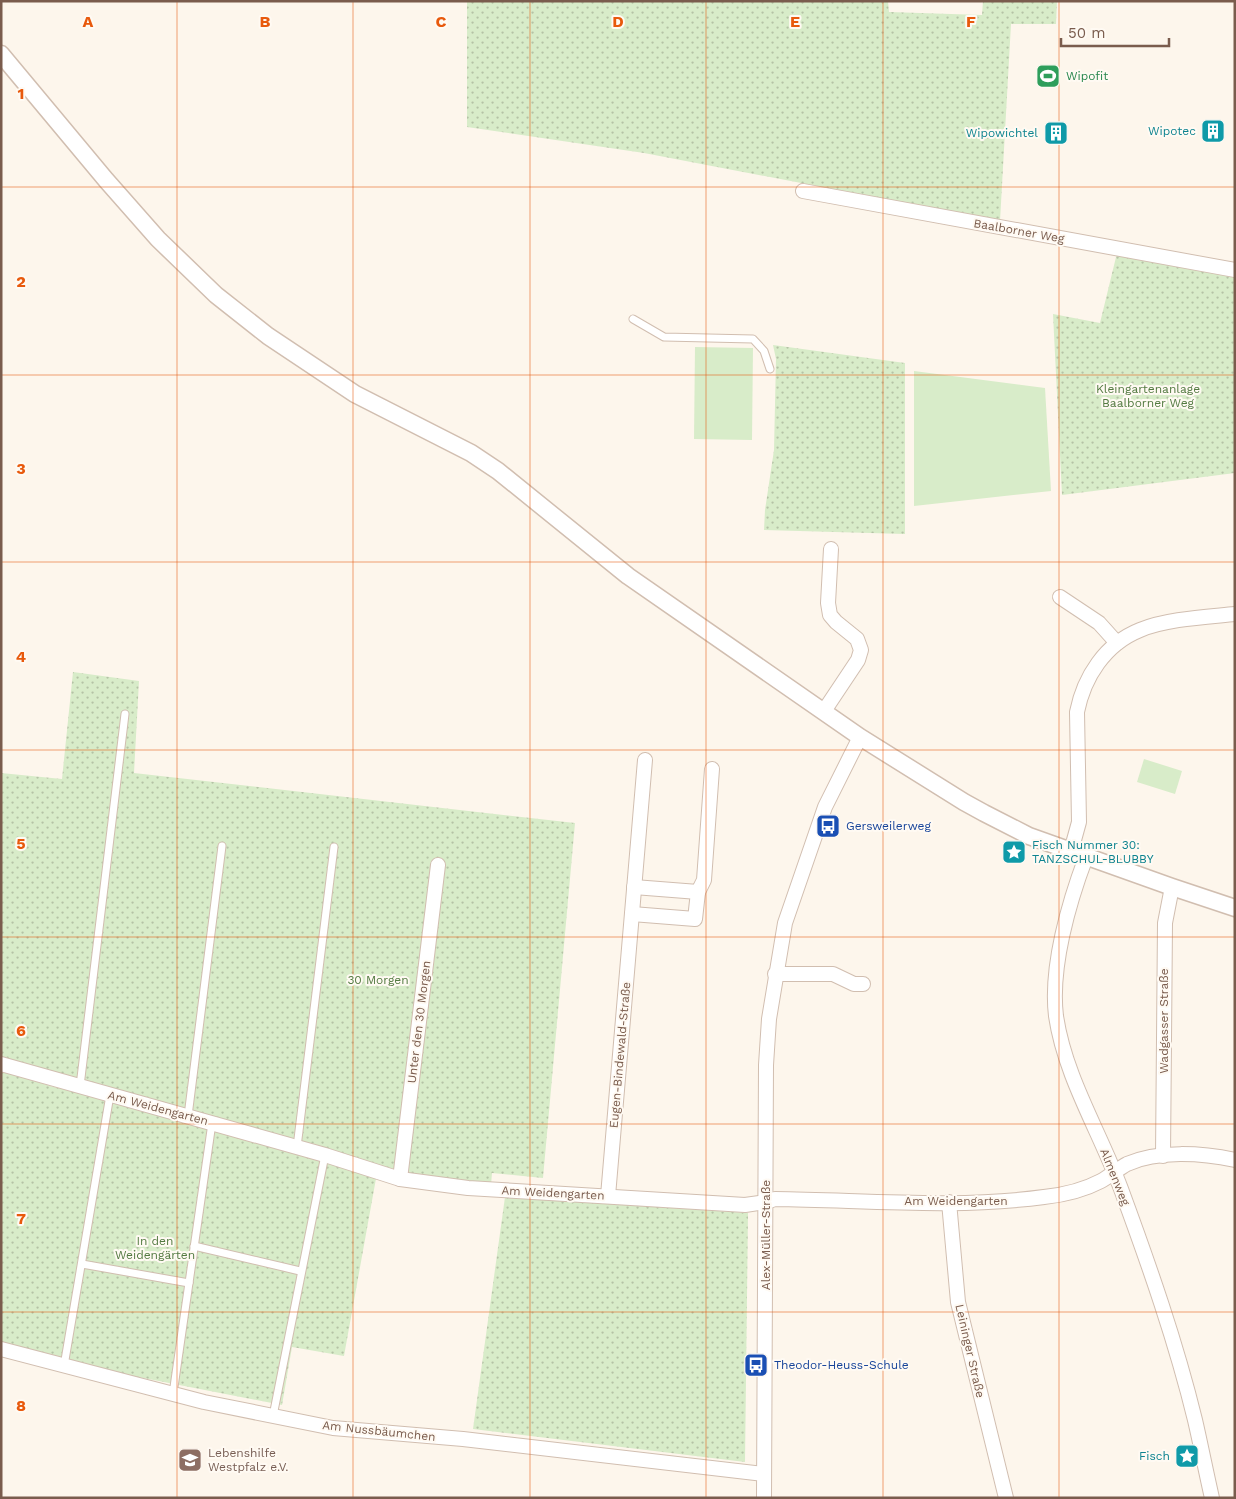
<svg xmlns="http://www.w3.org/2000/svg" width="1236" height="1499" viewBox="0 0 1236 1499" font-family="'Work Sans',sans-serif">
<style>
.grass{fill:url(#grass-dots)}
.park{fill:#d8ecc9}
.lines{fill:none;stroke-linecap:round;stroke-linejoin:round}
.service-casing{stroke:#d1beb0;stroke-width:9}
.minor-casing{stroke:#d1beb0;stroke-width:16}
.tertiary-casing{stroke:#d1beb0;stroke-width:19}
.service{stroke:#fff;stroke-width:7}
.minor{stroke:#fff;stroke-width:14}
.tertiary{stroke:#fff;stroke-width:16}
.grid{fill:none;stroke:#e8590c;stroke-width:1;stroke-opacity:0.55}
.labels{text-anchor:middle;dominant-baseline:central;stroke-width:4;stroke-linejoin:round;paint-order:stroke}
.leisure-label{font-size:12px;fill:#27864d;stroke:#fffaf3;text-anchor:start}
.culture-label{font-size:12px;fill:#0d838f;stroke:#fffaf3;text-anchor:end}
.street-label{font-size:12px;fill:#7a5c4d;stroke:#fffaf3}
.park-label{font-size:12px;fill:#537a41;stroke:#fffaf3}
.transit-label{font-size:12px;fill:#164399;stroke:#fffaf3;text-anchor:start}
.education-label{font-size:12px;fill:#785e54;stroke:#fffaf3;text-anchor:start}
.grid-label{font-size:16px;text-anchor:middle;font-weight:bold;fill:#e8590c;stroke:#fffaf3;stroke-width:4;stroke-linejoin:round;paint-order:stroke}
</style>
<defs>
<pattern id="grass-dots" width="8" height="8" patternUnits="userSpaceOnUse" patternTransform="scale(1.25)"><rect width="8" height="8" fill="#d8ecc9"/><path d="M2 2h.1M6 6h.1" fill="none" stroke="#b4c2a5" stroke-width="1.8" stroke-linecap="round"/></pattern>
</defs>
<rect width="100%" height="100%" fill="#fdf6ec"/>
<!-- grass -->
<g class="grass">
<polygon points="467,1 888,1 889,12 982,15 983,1 1057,1 1056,24 1011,24 1000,221 644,153 467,127"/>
<polygon points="1117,253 1235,274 1235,473 1062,495 1053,314 1100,323"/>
<polygon points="773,345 905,363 905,534 764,530 765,510 774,450 776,359"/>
<polygon points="73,672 139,681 134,773 575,823 543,1178 492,1173 491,1185 415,1175 1,1059 1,773 62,779"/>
<polygon points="1,1070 50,1086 109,1100 377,1173 344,1356 292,1347 282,1405 128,1375 1,1346"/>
<polygon points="505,1197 748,1213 745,1462 473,1429"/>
</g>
<!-- park -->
<g class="park">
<polygon points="695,347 753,348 752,440 694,439"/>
<polygon points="914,371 1045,388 1051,491 914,506"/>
<polygon points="1144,759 1182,771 1175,794 1137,782"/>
</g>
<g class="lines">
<!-- service casing -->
<g class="service-casing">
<g id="service">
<polyline points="633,319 664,337 753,339 764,351 770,369"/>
<polyline points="80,1086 125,714"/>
<polyline points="188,1116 222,846"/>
<polyline points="297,1147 334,847"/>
<polyline points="194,1246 300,1271"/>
<polyline points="82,1264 189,1283"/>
<polyline points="64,1366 110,1095"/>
<polyline points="173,1394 212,1123"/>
<polyline points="273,1416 325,1155"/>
</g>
</g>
<!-- minor casing -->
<g class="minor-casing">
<g id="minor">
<polyline points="803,191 1235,270"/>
<polyline points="1060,597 1099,623 1117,643"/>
<polyline points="824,711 858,660 861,650 857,639 836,622 830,615 828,603 831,549"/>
<path d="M1071 851 1079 822 1077 712C1084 677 1105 644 1140 630 1166 619 1206 617 1235 614"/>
<path d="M1086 857C1069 902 1050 967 1056 1016 1065 1077 1100 1132 1121 1189 1149 1265 1176 1342 1195 1420 1201 1446 1206 1472 1212 1498"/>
<polyline points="634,887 698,892 704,880 712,769"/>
<polyline points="632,914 695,919 698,892"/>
<polyline points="775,974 833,974 854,984 863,984"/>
<path d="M1 1064 325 1155 400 1179 468 1188 745 1205 766 1202 775 1199C864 1200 955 1209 1044 1197 1063 1195 1084 1190 1101 1181 1110 1176 1118 1169 1127 1164 1158 1150 1202 1153 1235 1160"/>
<polyline points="1163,1156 1165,923 1172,887"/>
<polyline points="400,1179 438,865"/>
<polyline points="608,1196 645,760"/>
<polyline points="949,1202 958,1302 1006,1498"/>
<polyline points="1,1349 204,1402 333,1428 463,1439 764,1474"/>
<polyline points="764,1498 766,1065 769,1019 785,923 825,807 860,737"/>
</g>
</g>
<!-- tertiary casing -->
<g class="tertiary-casing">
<polyline id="tertiary" points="1,54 106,180 158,239 216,295 268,336 355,394 471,453 498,471 628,576 860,737 964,802 984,813 1029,836 1172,887 1235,908"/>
</g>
<!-- service -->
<use href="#service" class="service"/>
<!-- minor -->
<use href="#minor" class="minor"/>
<!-- tertiary -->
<use href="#tertiary" class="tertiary"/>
</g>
<!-- grid -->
<path class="grid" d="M177 1V1498M353 1V1498M530 1V1498M706 1V1498M883 1V1498M1059 1V1498M1 187H1235M1 375H1235M1 562H1235M1 750H1235M1 937H1235M1 1124H1235M1 1312H1235"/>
<!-- icons -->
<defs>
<g id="stadium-square" transform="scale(1.25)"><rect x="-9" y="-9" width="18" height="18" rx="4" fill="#2e9e5b" stroke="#fffaf3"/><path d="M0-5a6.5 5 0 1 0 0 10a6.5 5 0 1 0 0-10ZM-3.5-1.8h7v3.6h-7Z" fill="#fff"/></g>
<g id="building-square" transform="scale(1.25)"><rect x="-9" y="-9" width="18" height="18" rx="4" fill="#0f9aa8" stroke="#fffaf3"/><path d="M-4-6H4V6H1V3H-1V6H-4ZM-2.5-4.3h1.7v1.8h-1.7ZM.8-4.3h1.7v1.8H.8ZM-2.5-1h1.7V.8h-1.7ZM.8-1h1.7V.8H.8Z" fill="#fff"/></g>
<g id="bus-square" transform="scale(1.25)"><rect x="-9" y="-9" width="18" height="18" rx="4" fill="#1a4fb4" stroke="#fffaf3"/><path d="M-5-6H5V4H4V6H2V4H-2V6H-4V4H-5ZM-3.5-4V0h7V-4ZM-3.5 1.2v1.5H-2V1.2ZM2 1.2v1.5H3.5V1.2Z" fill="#fff"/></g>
<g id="sight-square" transform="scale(1.25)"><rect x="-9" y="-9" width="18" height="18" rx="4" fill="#0f9aa8" stroke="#fffaf3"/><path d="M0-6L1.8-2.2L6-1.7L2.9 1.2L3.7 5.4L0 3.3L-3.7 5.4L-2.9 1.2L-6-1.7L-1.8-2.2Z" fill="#fff"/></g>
<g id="school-square" transform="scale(1.25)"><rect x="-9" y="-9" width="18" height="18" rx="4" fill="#8d6e63" stroke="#fffaf3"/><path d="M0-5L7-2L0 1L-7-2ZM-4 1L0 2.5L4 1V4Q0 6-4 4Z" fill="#fff"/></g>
</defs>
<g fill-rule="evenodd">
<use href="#stadium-square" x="1048" y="76"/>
<use href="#building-square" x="1213" y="131"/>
<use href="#building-square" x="1056" y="133"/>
<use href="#bus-square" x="828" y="826"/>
<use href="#sight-square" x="1014" y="852"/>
<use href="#bus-square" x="756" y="1365"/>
<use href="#sight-square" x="1187" y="1456"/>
<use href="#school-square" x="190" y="1460"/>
</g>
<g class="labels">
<!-- leisure labels -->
<g class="leisure-label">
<text x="1066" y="76">Wipofit</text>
</g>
<!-- culture labels -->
<g class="culture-label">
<text x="1196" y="131">Wipotec</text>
<text x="1038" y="133">Wipowichtel</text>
<text x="1032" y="845" text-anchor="start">Fisch Nummer 30:<tspan x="1032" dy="14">TANZSCHUL-BLUBBY</tspan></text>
<text x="1170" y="1456">Fisch</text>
</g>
<!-- street labels -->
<g class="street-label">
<text transform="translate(1019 231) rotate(10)">Baalborner Weg</text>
<text transform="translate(1164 1021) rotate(-90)">Wadgasser Straße</text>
<text transform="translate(419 1022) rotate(-83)">Unter den 30 Morgen</text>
<text transform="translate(620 1055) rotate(-85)">Eugen-Bindewald-Straße</text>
<text transform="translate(158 1108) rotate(15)">Am Weidengarten</text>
<text transform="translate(1115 1177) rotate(68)">Almenweg</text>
<text transform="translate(553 1193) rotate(3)">Am Weidengarten</text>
<text x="956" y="1201">Am Weidengarten</text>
<text transform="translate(766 1235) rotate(-90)">Alex-Müller-Straße</text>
<text transform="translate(970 1351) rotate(77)">Leininger Straße</text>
<text transform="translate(379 1431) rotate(6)">Am Nussbäumchen</text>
</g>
<!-- park labels -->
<g class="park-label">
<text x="1148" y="389">Kleingartenanlage<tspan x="1148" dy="14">Baalborner Weg</tspan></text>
<text x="378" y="980">30 Morgen</text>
<text x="155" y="1241">In den<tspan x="155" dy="14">Weidengärten</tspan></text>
</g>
<!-- transit labels -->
<g class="transit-label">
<text x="846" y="826">Gersweilerweg</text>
<text x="774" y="1365">Theodor-Heuss-Schule</text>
</g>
<!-- education labels -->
<g class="education-label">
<text x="208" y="1453">Lebenshilfe<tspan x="208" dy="14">Westpfalz e.V.</tspan></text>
</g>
</g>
<g class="grid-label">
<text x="88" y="27">A</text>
<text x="265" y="27">B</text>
<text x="441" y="27">C</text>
<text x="618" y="27">D</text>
<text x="795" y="27">E</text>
<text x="971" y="27">F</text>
<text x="21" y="99">1</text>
<text x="21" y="287">2</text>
<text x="21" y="474">3</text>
<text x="21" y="662">4</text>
<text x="21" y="849">5</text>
<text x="21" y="1036">6</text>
<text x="21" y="1224">7</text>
<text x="21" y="1411">8</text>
</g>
<!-- border -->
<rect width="1236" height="1499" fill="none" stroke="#7a5c4d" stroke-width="5"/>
<!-- scale -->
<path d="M1061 38v8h108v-8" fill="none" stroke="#7a5c4d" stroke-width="2.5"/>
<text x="1068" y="38" font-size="15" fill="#7a5c4d" stroke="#fffaf3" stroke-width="4" paint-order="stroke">50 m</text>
</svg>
